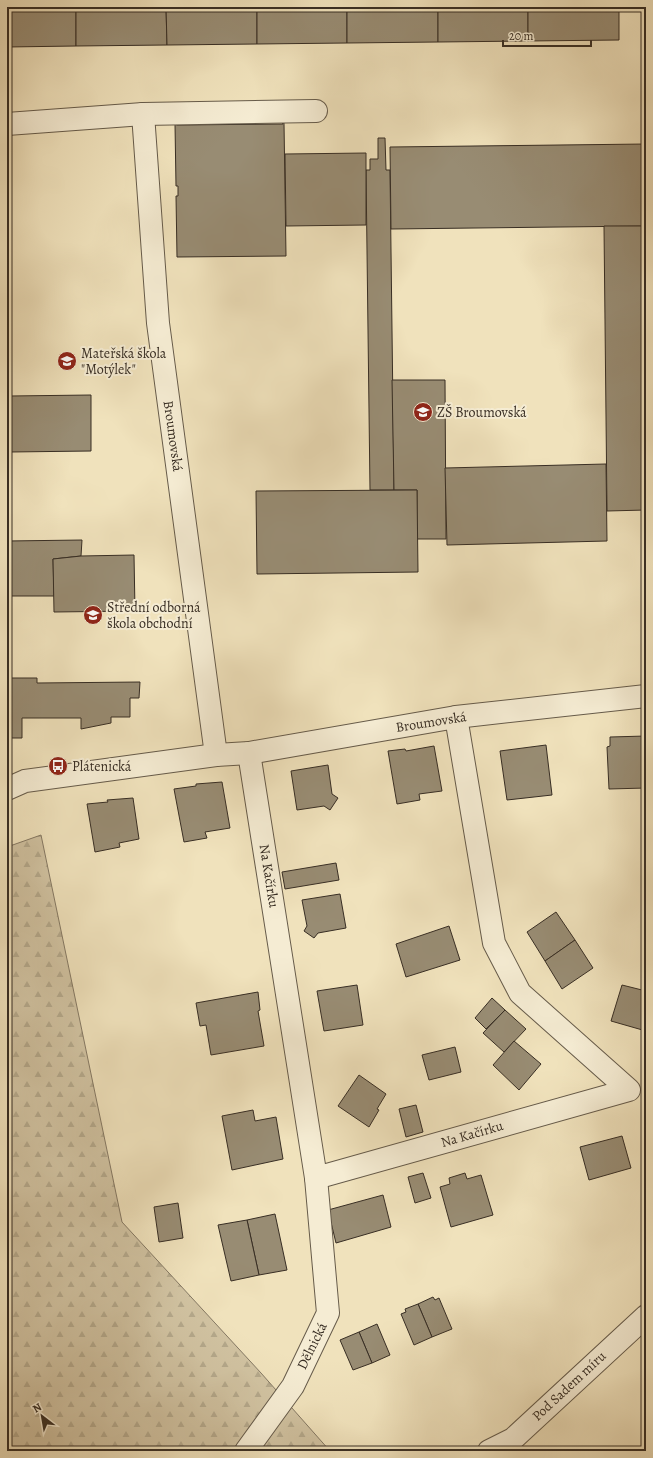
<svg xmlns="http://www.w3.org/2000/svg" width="653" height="1458" viewBox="0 0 653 1458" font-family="Alegreya,serif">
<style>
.forest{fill:url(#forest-firs);stroke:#847863}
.building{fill:#988c73;stroke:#382e24}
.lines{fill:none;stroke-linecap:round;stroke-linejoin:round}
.minor-casing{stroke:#665b4a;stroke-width:24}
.minor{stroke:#f5ecd3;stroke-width:22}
.labels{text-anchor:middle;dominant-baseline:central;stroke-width:4;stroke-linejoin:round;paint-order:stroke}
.poi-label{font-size:14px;fill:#382e24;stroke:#f5ecd3;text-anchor:start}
.street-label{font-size:14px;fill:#382e24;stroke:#f5ecd3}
</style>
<defs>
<pattern id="forest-firs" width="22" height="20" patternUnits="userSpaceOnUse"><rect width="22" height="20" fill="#d1c3a2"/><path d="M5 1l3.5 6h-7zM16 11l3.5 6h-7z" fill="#b4a88b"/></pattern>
</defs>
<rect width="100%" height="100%" fill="#f0e2bc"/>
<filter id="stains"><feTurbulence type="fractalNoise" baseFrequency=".005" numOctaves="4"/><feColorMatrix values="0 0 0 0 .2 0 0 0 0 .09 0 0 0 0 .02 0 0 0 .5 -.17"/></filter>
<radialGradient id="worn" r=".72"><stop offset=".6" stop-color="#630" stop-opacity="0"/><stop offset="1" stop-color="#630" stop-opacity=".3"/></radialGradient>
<!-- forest -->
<polygon class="forest" points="41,835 122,1222 261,1373 330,1451 7,1451 7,847"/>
<!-- building -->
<g class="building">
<polygon points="7,7 76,7 76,46 7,47"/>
<polygon points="76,7 166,7 167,45 76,46"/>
<polygon points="166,7 257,7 257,44 167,45"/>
<polygon points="257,7 347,7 347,43 257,44"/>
<polygon points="347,7 438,7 438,42 347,43"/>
<polygon points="438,7 528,7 528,41 438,42"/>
<polygon points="528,7 619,7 619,40 528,41"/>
<polygon points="282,123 284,123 286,256 177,257 176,196 178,196 178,186 176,186 175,124 177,125 283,124"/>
<polygon points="378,138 385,138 386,170 390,170 394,490 370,490 366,170 370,170 370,159 378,159"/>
<polygon points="646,144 646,226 391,229 390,147"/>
<polygon points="366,153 366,225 286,226 285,154"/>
<polygon points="604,226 646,226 646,510 607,511"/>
<rect x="7" y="380" width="3" height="57"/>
<polygon points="392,380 445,380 446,539 417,539 417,490 394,490"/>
<polygon points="91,395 91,451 10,452 10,396"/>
<polygon points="606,464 607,541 447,545 445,468"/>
<polygon points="417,490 418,572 257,574 256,491"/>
<polygon points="82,540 81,556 53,559 54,596 7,596 7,541"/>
<polygon points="134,555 135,611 54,612 53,559 81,556"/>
<polygon points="7,678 37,678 37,683 140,682 139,698 130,698 130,717 111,717 111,723 81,729 81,718 22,718 22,738 7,738"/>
<polygon points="646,736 646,788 609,789 607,747 610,746 610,737"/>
<polygon points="546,745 552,795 507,800 500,751"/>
<polygon points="434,746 442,791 419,794 420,800 397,804 388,751 405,749 406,751"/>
<polygon points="328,765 332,794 338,798 330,810 324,806 297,810 291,771"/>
<polygon points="222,782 230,828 205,832 207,838 184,842 174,789 196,786 196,784"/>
<polygon points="133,798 139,839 119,843 120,847 95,852 87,804 108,802 107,800"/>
<polygon points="336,863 339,880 285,889 282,872"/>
<polygon points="340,894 346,928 318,933 314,938 304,931 307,926 302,900"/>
<polygon points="556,912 575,940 545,961 527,932"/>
<polygon points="449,926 460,960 406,977 396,944"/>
<polygon points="575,940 593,968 562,989 545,961"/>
<polygon points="357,985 363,1025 324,1031 317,991"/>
<polygon points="622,985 646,991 646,1031 611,1021"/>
<polygon points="258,992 260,1010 258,1011 264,1046 211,1055 206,1025 200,1026 196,1003"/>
<polygon points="492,998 505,1010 486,1029 475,1018"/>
<polygon points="505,1010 526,1029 504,1052 483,1033"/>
<polygon points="514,1041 541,1064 519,1090 493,1065"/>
<polygon points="455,1047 461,1072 429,1080 422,1055"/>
<polygon points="359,1075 386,1094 377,1109 379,1110 369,1127 338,1106"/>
<polygon points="416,1105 423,1132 406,1137 399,1109"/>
<polygon points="253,1110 255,1121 276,1117 283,1159 232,1170 222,1116"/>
<polygon points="622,1136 631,1168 589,1180 580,1147"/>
<polygon points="423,1173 431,1198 415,1203 408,1177"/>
<polygon points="465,1173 467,1179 481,1175 493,1215 451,1227 440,1187 450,1184 449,1178"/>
<polygon points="383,1195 391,1227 336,1243 328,1210"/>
<polygon points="178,1203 183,1238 159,1242 154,1207"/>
<polygon points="275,1214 287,1270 259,1275 247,1220"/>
<polygon points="247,1220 259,1275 231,1281 218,1225"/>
<polygon points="433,1297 435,1300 439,1298 452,1329 432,1337 418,1304"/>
<polygon points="418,1304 432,1337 414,1345 401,1314 406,1312 405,1309"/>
<polygon points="377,1324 390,1355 372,1363 359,1332"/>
<polygon points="359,1332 372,1363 353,1370 340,1340"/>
</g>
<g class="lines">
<!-- minor casing -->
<g class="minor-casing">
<g id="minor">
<polyline points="143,114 158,323 216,755"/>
<polyline points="7,124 143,114 316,111"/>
<polyline points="249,753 316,1178 629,1090 520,993 494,943 456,717"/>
<polyline points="7,789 25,781 216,755 249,753 456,717 646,696"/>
<polyline points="246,1451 293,1386 328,1313 316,1178"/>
<polyline points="489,1451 513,1439 646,1316"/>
</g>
</g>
<!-- minor -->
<use href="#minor" class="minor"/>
</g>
<!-- icons -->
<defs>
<g id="school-disc" transform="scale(1)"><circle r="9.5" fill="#8f2418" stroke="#f5ecd3"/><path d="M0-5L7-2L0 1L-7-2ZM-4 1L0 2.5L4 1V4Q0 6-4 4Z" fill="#fff"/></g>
<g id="bus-disc" transform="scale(1)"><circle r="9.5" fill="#8f2418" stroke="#f5ecd3"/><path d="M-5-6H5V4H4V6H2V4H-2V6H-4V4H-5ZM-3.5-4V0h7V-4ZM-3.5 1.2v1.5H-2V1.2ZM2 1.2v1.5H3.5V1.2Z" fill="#fff"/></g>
</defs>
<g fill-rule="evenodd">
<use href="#school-disc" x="67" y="361"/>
<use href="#school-disc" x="423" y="412"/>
<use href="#school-disc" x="93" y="615"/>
<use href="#bus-disc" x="58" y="766"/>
</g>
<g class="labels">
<!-- poi labels -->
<g class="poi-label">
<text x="81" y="353">Mateřská škola<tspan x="81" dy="16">"Motýlek"</tspan></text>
<text x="437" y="412">ZŠ Broumovská</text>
<text x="107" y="607">Střední odborná<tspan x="107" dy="16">škola obchodní</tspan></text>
<text x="72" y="766">Plátenická</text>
</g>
<!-- street labels -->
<g class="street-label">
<text transform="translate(173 436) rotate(82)">Broumovská</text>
<text transform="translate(431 722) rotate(-9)">Broumovská</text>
<text transform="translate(269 876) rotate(81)">Na Kačírku</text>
<text transform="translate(472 1134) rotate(-16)">Na Kačírku</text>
<text transform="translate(312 1346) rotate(-64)">Dělnická</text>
<text transform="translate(569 1386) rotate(-43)">Pod Sadem míru</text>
</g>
</g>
<!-- margin -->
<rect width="653" height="1458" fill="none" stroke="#f0e2bc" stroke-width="24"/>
<rect x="8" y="8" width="637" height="1442" fill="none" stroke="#382e24" stroke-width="2"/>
<rect x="12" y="12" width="629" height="1434" fill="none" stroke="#382e24"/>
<!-- north arrow -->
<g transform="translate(42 1416) rotate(329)" stroke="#f5ecd3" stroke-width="3" paint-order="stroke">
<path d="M0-3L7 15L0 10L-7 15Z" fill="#382e24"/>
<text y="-6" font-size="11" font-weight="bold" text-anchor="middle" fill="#382e24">N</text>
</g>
<!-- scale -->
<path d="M503 40v6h88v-6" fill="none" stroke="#382e24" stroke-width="2"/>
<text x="509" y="40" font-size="12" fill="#382e24" stroke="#f5ecd3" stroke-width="3" paint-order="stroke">20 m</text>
<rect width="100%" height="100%" filter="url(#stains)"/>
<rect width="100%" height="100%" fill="url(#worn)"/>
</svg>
